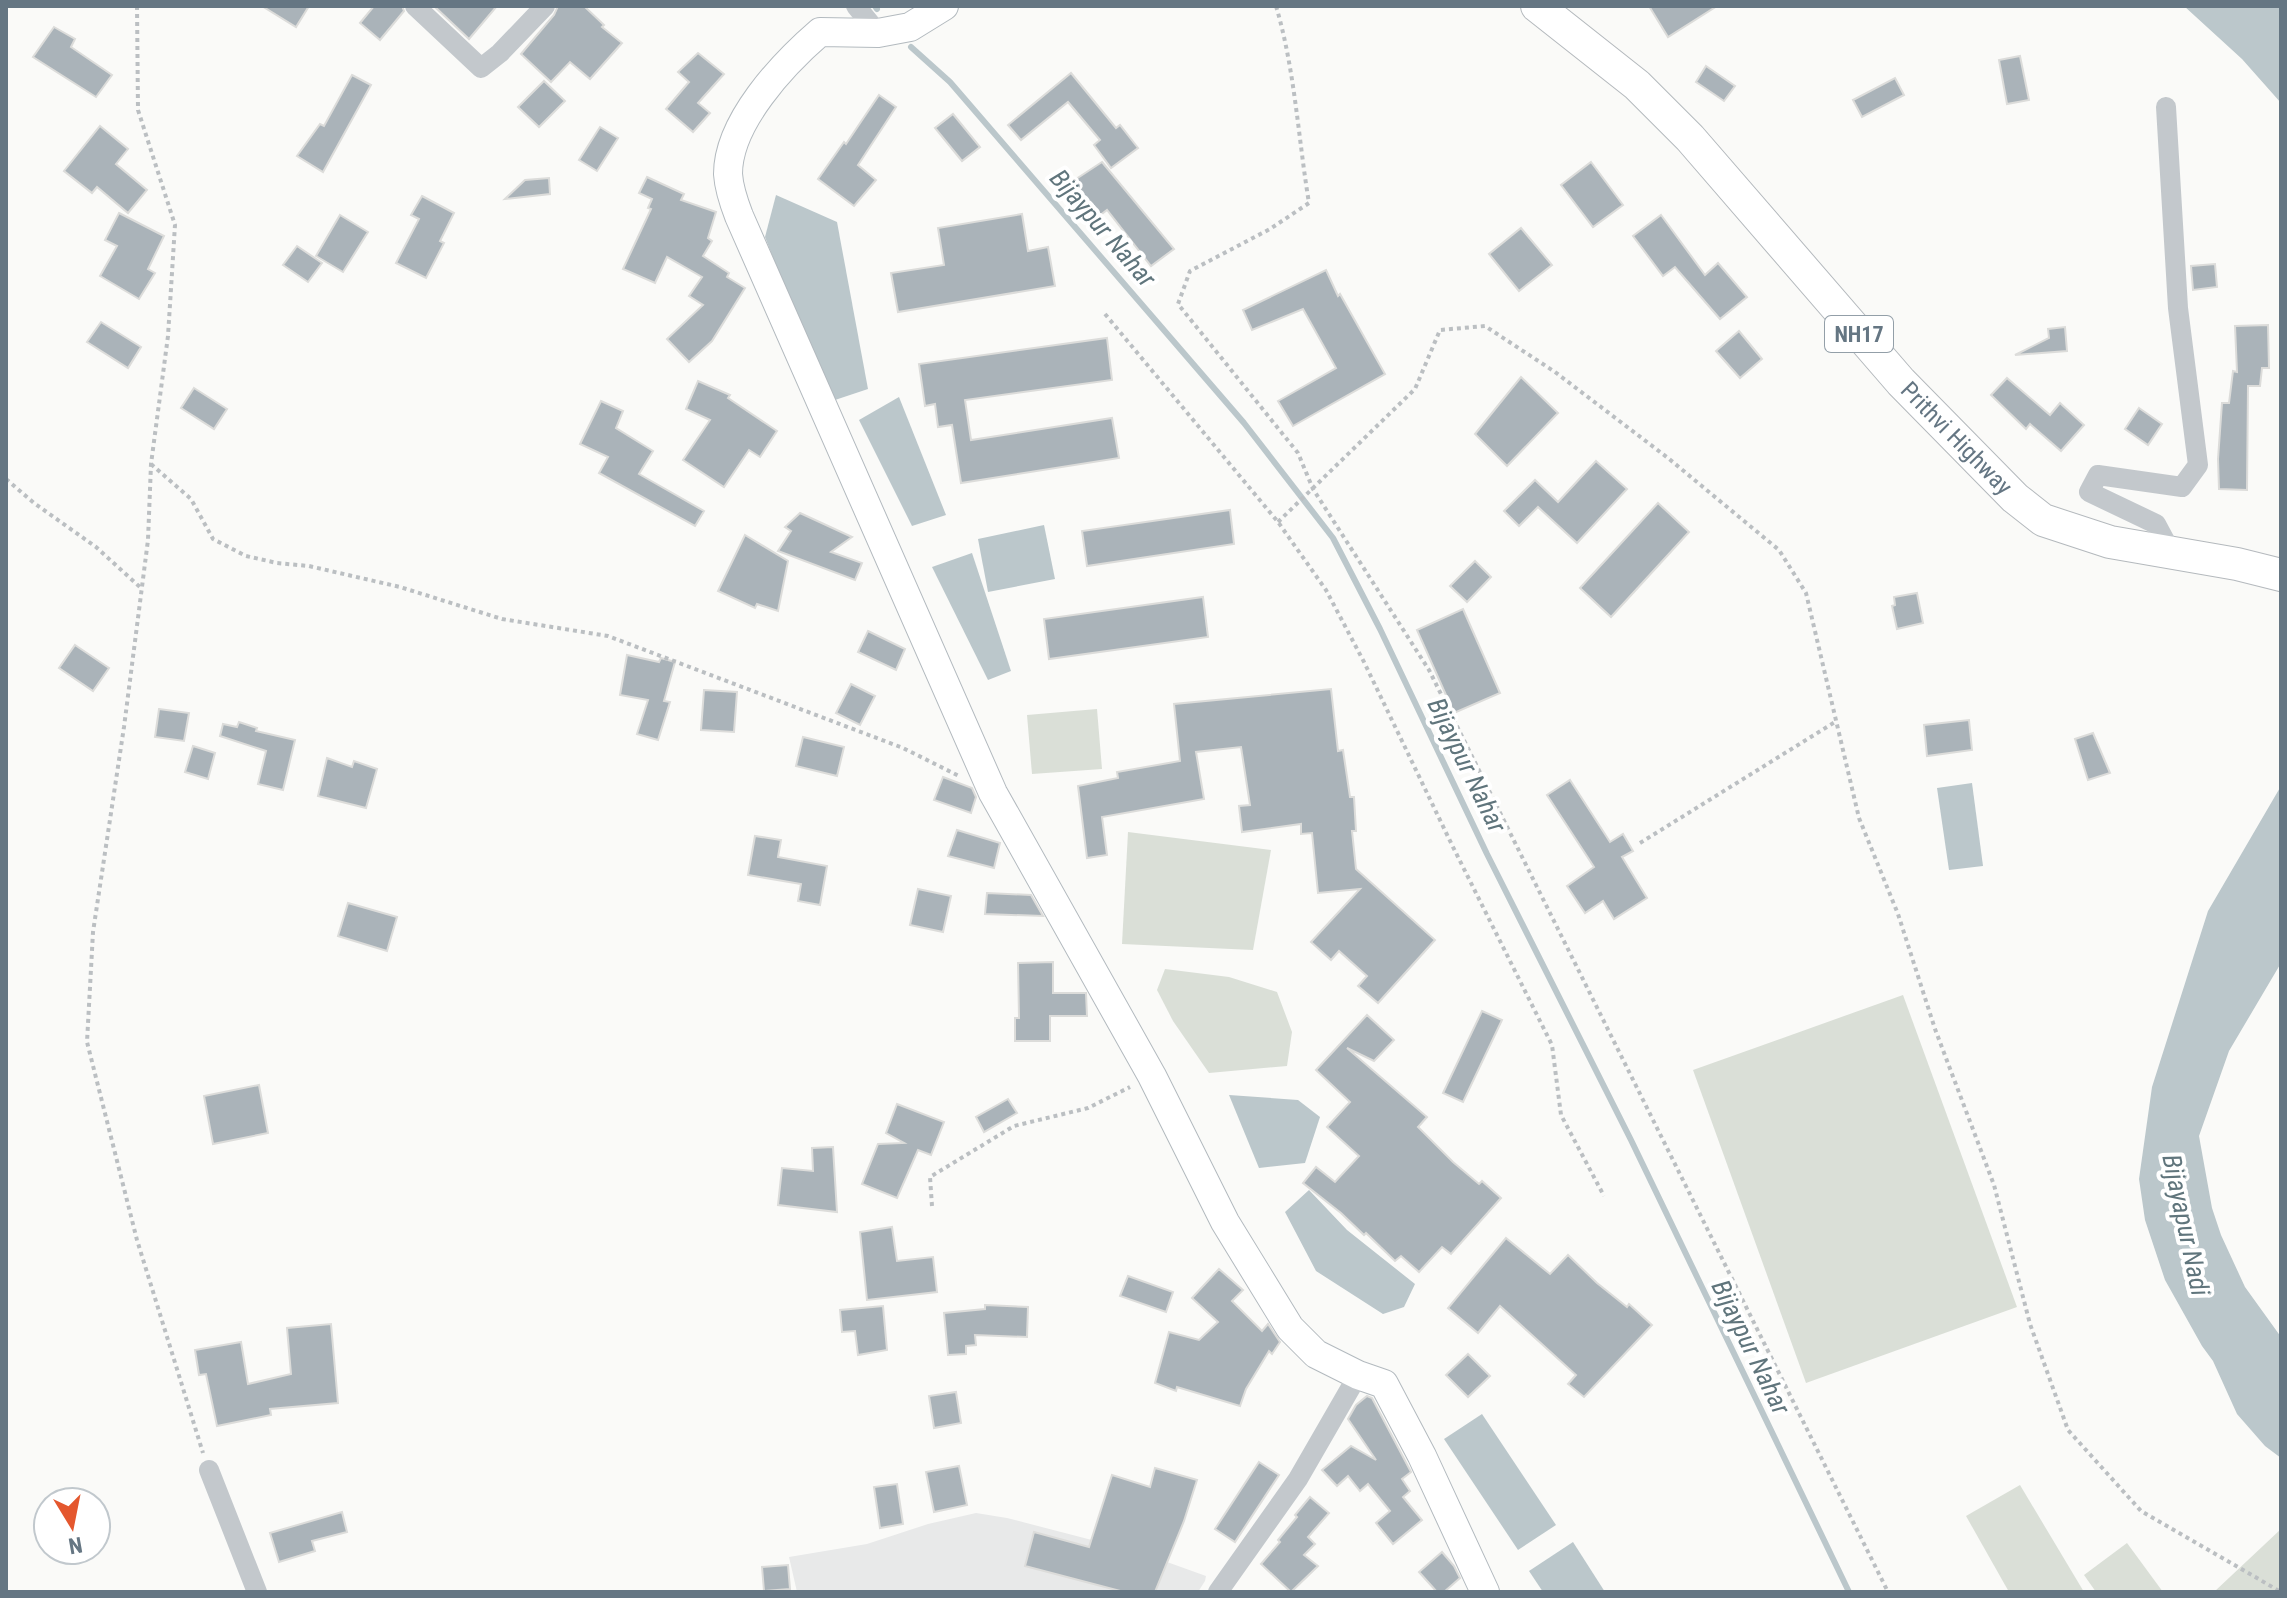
<svg xmlns="http://www.w3.org/2000/svg" width="2287" height="1598" viewBox="0 0 2287 1598" font-family="'Roboto Condensed',sans-serif">
<style>
.built{fill:#e8e9e9}
.green{fill:#dadfd7}
.water{fill:#bbc7cb}
.lines{fill:none;stroke-linecap:round;stroke-linejoin:round}
.stream{stroke:#bbc7cb;stroke-width:6}
.building{fill:#aab3b9;stroke:#dcdcda;stroke-width:2}
.secondary-casing{stroke:#b3babf;stroke-width:30}
.trunk-casing{stroke:#b4b9bd;stroke-width:34}
.path{stroke:#bbbfc2;stroke-width:4;stroke-dasharray:4 4;stroke-linecap:butt}
.minor{stroke:#c3c8cc;stroke-width:20}
.secondary{stroke:#fff;stroke-width:28}
.trunk{stroke:#fff;stroke-width:32}
.labels{text-anchor:middle;dominant-baseline:central;stroke-width:8;stroke-linejoin:round;paint-order:stroke}
.shield{fill:#fff;stroke:#939fa8;stroke-width:2}
.shield-label{font-size:22px;font-weight:bold;fill:#657683}
.street-label{font-size:24px;fill:#657683;stroke:#fff}
.water-label{font-size:26px;font-style:italic;fill:#60757c;stroke:#fff}
</style>
<rect width="100%" height="100%" fill="#fafaf8"/>
<!-- built -->
<polygon class="built" points="976,1513 1007,1518 1142,1553 1206,1576 1205,1581 1198,1592 797,1592 789,1557 867,1544 928,1524"/>
<!-- green -->
<g class="green">
<polygon points="1097,709 1102,769 1032,774 1027,715"/>
<polygon points="1128,832 1271,850 1253,950 1122,944"/>
<polygon points="1165,969 1229,977 1277,992 1292,1032 1287,1066 1209,1073 1173,1021 1157,990"/>
<polygon points="1903,995 2017,1307 1806,1383 1693,1070"/>
<polygon points="2020,1485 2084,1592 2009,1592 1966,1516"/>
<polygon points="2281,1529 2281,1592 2214,1592"/>
<polygon points="2127,1543 2163,1592 2096,1592 2084,1575"/>
</g>
<!-- water -->
<g class="water">
<polygon points="2184,6 2281,6 2281,103 2242,59"/>
<polygon points="776,195 837,222 868,389 829,402 765,237"/>
<polygon points="899,397 946,515 912,526 859,420"/>
<polygon points="1044,525 1055,579 988,592 978,539"/>
<polygon points="972,553 1011,671 988,680 932,567"/>
<polygon points="1972,783 1983,866 1949,870 1937,788"/>
<polygon points="2281,786 2281,963 2229,1051 2199,1136 2212,1208 2221,1235 2245,1287 2281,1337 2281,1458 2265,1446 2237,1414 2213,1361 2202,1346 2165,1280 2145,1220 2139,1179 2152,1087 2208,911"/>
<polygon points="1229,1095 1298,1100 1320,1117 1305,1163 1259,1168"/>
<polygon points="1309,1190 1347,1230 1415,1284 1404,1307 1383,1314 1316,1271 1285,1212"/>
<polygon points="1482,1414 1556,1525 1518,1550 1444,1439"/>
<polygon points="1573,1542 1605,1592 1543,1592 1529,1571"/>
</g>
<g class="lines">
<!-- stream -->
<g class="stream">
<polyline points="875,6 877,9"/>
<polyline points="911,47 950,82 1244,423 1333,538 1380,629 1487,854 1631,1140 1849,1592"/>
</g>
</g>
<!-- building -->
<g class="building">
<polygon points="262,6 309,6 296,27"/>
<polygon points="374,6 402,6 404,11 380,40 360,23"/>
<polygon points="434,6 497,6 469,39"/>
<polygon points="558,6 584,6 604,25 602,27 622,43 590,79 570,62 551,82 521,54 554,15"/>
<polygon points="1649,6 1717,6 1668,37"/>
<polygon points="54,27 75,39 71,47 112,75 96,97 33,57"/>
<polygon points="698,53 724,74 698,103 710,113 693,132 666,109 689,82 678,72"/>
<polygon points="2020,56 2029,100 2007,104 1999,60"/>
<polygon points="1706,66 1735,86 1724,101 1696,82"/>
<polygon points="1071,73 1116,128 1120,125 1138,148 1111,168 1094,145 1100,140 1068,102 1021,140 1008,125"/>
<polygon points="352,75 371,85 323,172 297,156 320,124 324,126"/>
<polygon points="1895,78 1904,95 1862,117 1853,100"/>
<polygon points="544,81 565,101 539,127 518,107"/>
<polygon points="879,95 896,107 858,165 876,180 854,206 818,179 844,142 846,144"/>
<polygon points="953,114 980,147 962,161 935,128"/>
<polygon points="100,126 128,149 116,164 147,190 128,213 97,187 92,193 64,171"/>
<polygon points="600,127 618,138 597,171 579,160"/>
<polygon points="1102,162 1174,249 1151,266 1107,210 1094,220 1067,185"/>
<polygon points="1591,162 1623,205 1593,227 1561,185"/>
<polygon points="647,177 684,194 681,200 716,212 708,238 712,241 703,256 729,273 727,277 745,288 712,341 689,362 667,339 703,305 689,296 702,277 667,257 655,283 623,269 651,209 648,208 652,199 639,193"/>
<polygon points="549,178 550,194 505,199 525,180"/>
<polygon points="422,196 454,213 440,241 444,243 426,278 396,263 419,219 411,215"/>
<polygon points="119,213 164,236 148,269 155,273 139,299 100,276 117,246 105,240"/>
<polygon points="1022,214 1028,251 1048,247 1055,286 898,312 891,273 944,265 938,228"/>
<polygon points="340,215 368,232 343,272 316,256"/>
<polygon points="1661,215 1705,275 1718,263 1747,297 1720,319 1675,267 1663,276 1633,236"/>
<polygon points="1521,228 1552,265 1519,291 1489,254"/>
<polygon points="297,246 322,263 308,282 283,265"/>
<polygon points="2215,264 2217,287 2193,290 2191,266"/>
<polygon points="1326,270 1338,296 1340,294 1385,374 1293,426 1278,401 1336,368 1303,309 1252,330 1243,310"/>
<polygon points="101,322 141,347 128,368 87,342"/>
<polygon points="2268,325 2269,368 2262,368 2260,386 2248,386 2247,490 2219,489 2218,459 2222,403 2229,403 2233,371 2237,372 2235,326"/>
<polygon points="2065,327 2067,351 2015,355 2049,338 2048,329"/>
<polygon points="1739,331 1762,359 1740,378 1716,351"/>
<polygon points="1107,338 1112,380 965,400 971,440 1112,418 1119,458 961,483 952,425 938,427 935,404 925,406 919,364"/>
<polygon points="1521,377 1558,413 1507,466 1475,434"/>
<polygon points="2007,378 2050,415 2060,403 2084,425 2061,451 2030,424 2026,429 1991,395"/>
<polygon points="698,381 730,395 728,398 777,431 760,457 749,450 724,487 683,460 710,420 686,409"/>
<polygon points="194,388 227,409 214,429 181,408"/>
<polygon points="601,401 623,411 616,428 653,451 639,474 704,511 695,526 599,473 608,457 580,444"/>
<polygon points="2139,408 2162,424 2148,445 2125,429"/>
<polygon points="1596,461 1627,489 1577,543 1538,507 1519,526 1504,511 1535,480 1558,502"/>
<polygon points="1658,503 1689,532 1611,617 1580,588"/>
<polygon points="1230,510 1234,544 1087,566 1082,531"/>
<polygon points="800,513 852,537 831,552 862,563 855,580 778,551 791,531 785,527"/>
<polygon points="745,535 788,561 778,611 757,604 755,608 718,591"/>
<polygon points="1475,561 1491,577 1467,602 1450,586"/>
<polygon points="1917,593 1923,623 1897,629 1892,606 1895,605 1894,597"/>
<polygon points="1203,597 1208,637 1049,659 1044,619"/>
<polygon points="1463,609 1500,693 1454,713 1417,630"/>
<polygon points="868,631 905,649 896,670 858,652"/>
<polygon points="75,645 109,668 93,691 59,668"/>
<polygon points="627,655 659,662 661,658 675,662 664,701 670,702 658,740 637,734 648,700 620,695"/>
<polygon points="851,684 875,696 860,725 836,713"/>
<polygon points="1331,689 1338,751 1343,750 1350,797 1354,797 1356,831 1352,831 1356,869 1435,940 1378,1003 1358,986 1367,976 1339,951 1331,960 1311,942 1360,889 1318,893 1312,833 1301,834 1301,824 1242,832 1239,806 1250,805 1241,747 1196,752 1204,799 1102,817 1107,855 1087,858 1078,786 1118,778 1117,772 1180,761 1174,704"/>
<polygon points="704,690 737,692 734,732 701,730"/>
<polygon points="159,709 189,713 184,741 155,737"/>
<polygon points="1969,720 1972,750 1927,756 1924,725"/>
<polygon points="239,722 257,728 256,731 295,740 283,790 258,784 266,751 220,736 223,724 237,727"/>
<polygon points="2093,733 2110,773 2088,780 2075,739"/>
<polygon points="803,737 844,747 837,776 796,766"/>
<polygon points="193,746 215,753 208,779 185,772"/>
<polygon points="327,758 352,767 354,761 377,769 366,808 318,796"/>
<polygon points="943,777 972,788 976,797 971,813 934,800"/>
<polygon points="1570,780 1610,842 1623,834 1633,851 1622,857 1647,898 1614,919 1603,901 1585,913 1567,886 1594,867 1547,795"/>
<polygon points="957,830 1000,843 994,868 948,856"/>
<polygon points="755,836 781,840 778,857 827,866 820,905 798,901 801,884 748,875"/>
<polygon points="918,889 951,896 943,932 910,925"/>
<polygon points="987,893 1031,895 1043,916 985,914"/>
<polygon points="348,903 397,917 387,951 338,936"/>
<polygon points="1053,962 1053,993 1086,993 1087,1016 1050,1016 1050,1041 1015,1041 1015,1018 1019,1018 1018,963"/>
<polygon points="1482,1011 1502,1020 1463,1102 1443,1093"/>
<polygon points="1367,1015 1394,1040 1374,1061 1347,1048 1427,1117 1418,1127 1453,1162 1479,1184 1482,1181 1501,1198 1451,1254 1442,1247 1419,1272 1401,1256 1395,1261 1366,1233 1364,1235 1341,1213 1303,1183 1316,1167 1335,1182 1359,1156 1327,1127 1350,1102 1316,1070"/>
<polygon points="259,1085 268,1133 213,1144 204,1096"/>
<polygon points="1008,1099 1017,1113 984,1132 976,1117"/>
<polygon points="897,1104 944,1122 931,1155 918,1150 897,1198 862,1184 878,1144 904,1143 886,1133"/>
<polygon points="833,1147 837,1212 778,1205 782,1168 813,1171 812,1148"/>
<polygon points="892,1227 897,1261 933,1257 937,1292 867,1300 860,1232"/>
<polygon points="1506,1238 1550,1274 1568,1255 1597,1283 1627,1307 1629,1304 1652,1325 1584,1397 1568,1384 1576,1375 1500,1306 1478,1333 1448,1308"/>
<polygon points="1219,1269 1243,1290 1232,1301 1262,1331 1268,1324 1280,1342 1272,1354 1269,1351 1246,1389 1240,1406 1177,1387 1176,1391 1155,1383 1169,1332 1199,1340 1218,1322 1192,1298"/>
<polygon points="1128,1276 1173,1292 1166,1312 1120,1296"/>
<polygon points="985,1305 1028,1307 1027,1337 975,1335 976,1345 966,1346 966,1354 948,1355 944,1313 985,1309"/>
<polygon points="883,1306 887,1350 858,1355 855,1331 842,1332 840,1310"/>
<polygon points="331,1324 338,1403 270,1409 271,1415 217,1426 206,1374 199,1375 195,1350 241,1342 248,1384 291,1374 287,1328"/>
<polygon points="1468,1354 1490,1376 1468,1397 1446,1375"/>
<polygon points="956,1392 961,1423 934,1428 929,1396"/>
<polygon points="1367,1396 1372,1398 1411,1472 1402,1479 1410,1491 1403,1497 1422,1520 1393,1544 1376,1523 1390,1511 1368,1484 1360,1491 1348,1476 1337,1486 1322,1470 1351,1446 1376,1460 1348,1419 1356,1405"/>
<polygon points="1259,1462 1279,1475 1235,1542 1215,1529"/>
<polygon points="959,1466 967,1505 934,1512 926,1472"/>
<polygon points="1155,1468 1197,1480 1184,1521 1155,1592 1124,1592 1025,1566 1034,1532 1089,1547 1112,1475 1150,1487"/>
<polygon points="897,1484 903,1524 880,1528 874,1487"/>
<polygon points="1310,1497 1329,1513 1308,1537 1315,1544 1304,1555 1318,1566 1291,1592 1261,1564 1280,1542 1278,1540 1297,1517 1295,1515"/>
<polygon points="342,1512 347,1532 312,1541 315,1551 279,1562 270,1533"/>
<polygon points="1442,1552 1454,1566 1460,1578 1444,1592 1437,1592 1419,1572"/>
<polygon points="788,1565 790,1589 764,1591 762,1567"/>
</g>
<g class="lines">
<!-- secondary casing -->
<g class="secondary-casing">
<path id="secondary" d="M944 6 910 27 878 33 820 32C783 64 728 122 728 174 729 189 734 203 739 216L993 793 1152 1076 1225 1222 1290 1328 1316 1354 1358 1375 1384 1384 1422 1456 1485 1592"/>
</g>
<!-- trunk casing -->
<g class="trunk-casing">
<g id="trunk">
<path id="s1" d="M1537 6 1637 85 1690 138 1901 382 2015 498 2043 520 2110 542 2237 564 2281 575"/>
</g>
</g>
<!-- path -->
<g class="path">
<polyline points="137,6 138,110 175,225 168,336 151,464 148,540 124,727 93,932 87,1042 137,1240 203,1453"/>
<path d="M1276 6C1295 70 1298 137 1309 203L1270 229 1190 271 1178 304 1298 453 1313 489 1429 670 1888 1592"/>
<polyline points="1105,314 1278,522 1326,590 1364,662 1452,845 1552,1045 1561,1115 1604,1196"/>
<polyline points="151,464 191,499 213,539 246,556 277,563 309,566 400,587 502,619 608,636 903,748 959,776"/>
<polyline points="6,479 34,503 96,547 141,588"/>
<polyline points="1278,522 1415,389 1440,330 1485,326 1555,372 1668,458 1779,550 1806,593 1859,818 1898,914 1935,1029 1994,1185 2030,1324 2068,1430 2141,1511 2281,1592"/>
<polyline points="1640,843 1835,722"/>
<polyline points="932,1206 930,1177 1014,1126 1088,1108 1130,1087"/>
</g>
<!-- minor -->
<g class="minor">
<polyline points="415,6 481,68 500,53 545,6"/>
<polyline points="856,6 878,33"/>
<polyline points="2166,107 2178,308 2198,465 2182,487 2098,475 2089,492 2156,524 2172,554"/>
<polyline points="209,1470 257,1592"/>
<polyline points="1218,1592 1298,1479 1358,1375"/>
</g>
<!-- secondary -->
<use href="#secondary" class="secondary"/>
<!-- trunk -->
<use href="#trunk" class="trunk"/>
</g>
<g class="labels">
<!-- shield labels -->
<rect class="shield" x="1825" y="316" width="68" height="36" rx="6"/>
<g class="shield-label">
<text x="1859" y="334">NH17</text>
</g>
<!-- street labels -->
<g class="street-label">
<text stroke="none"><textPath href="#s1" startOffset="604">Prithvi Highway</textPath></text>
</g>
<!-- water labels -->
<g class="water-label">
<text transform="translate(1103 228) rotate(49)">Bijaypur Nahar</text>
<text transform="translate(1467 765) rotate(64)">Bijaypur Nahar</text>
<text transform="translate(2186 1225) rotate(78)">Bijayapur Nadi</text>
<text transform="translate(1751 1347) rotate(64)">Bijaypur Nahar</text>
</g>
</g>
<!-- border -->
<rect width="2287" height="1598" fill="none" stroke="#657683" stroke-width="16"/>
<!-- north arrow -->
<g transform="translate(72 1526) rotate(170)"><circle r="38" fill="#ffffff" stroke="#c1c8cd" stroke-width="2"/>
<path d="M0-6L14 30L0 20L-14 30Z" fill="#e4572e"/>
<text y="-12" font-size="22" font-weight="bold" text-anchor="middle" fill="#657683">N</text>
</g>
</svg>
